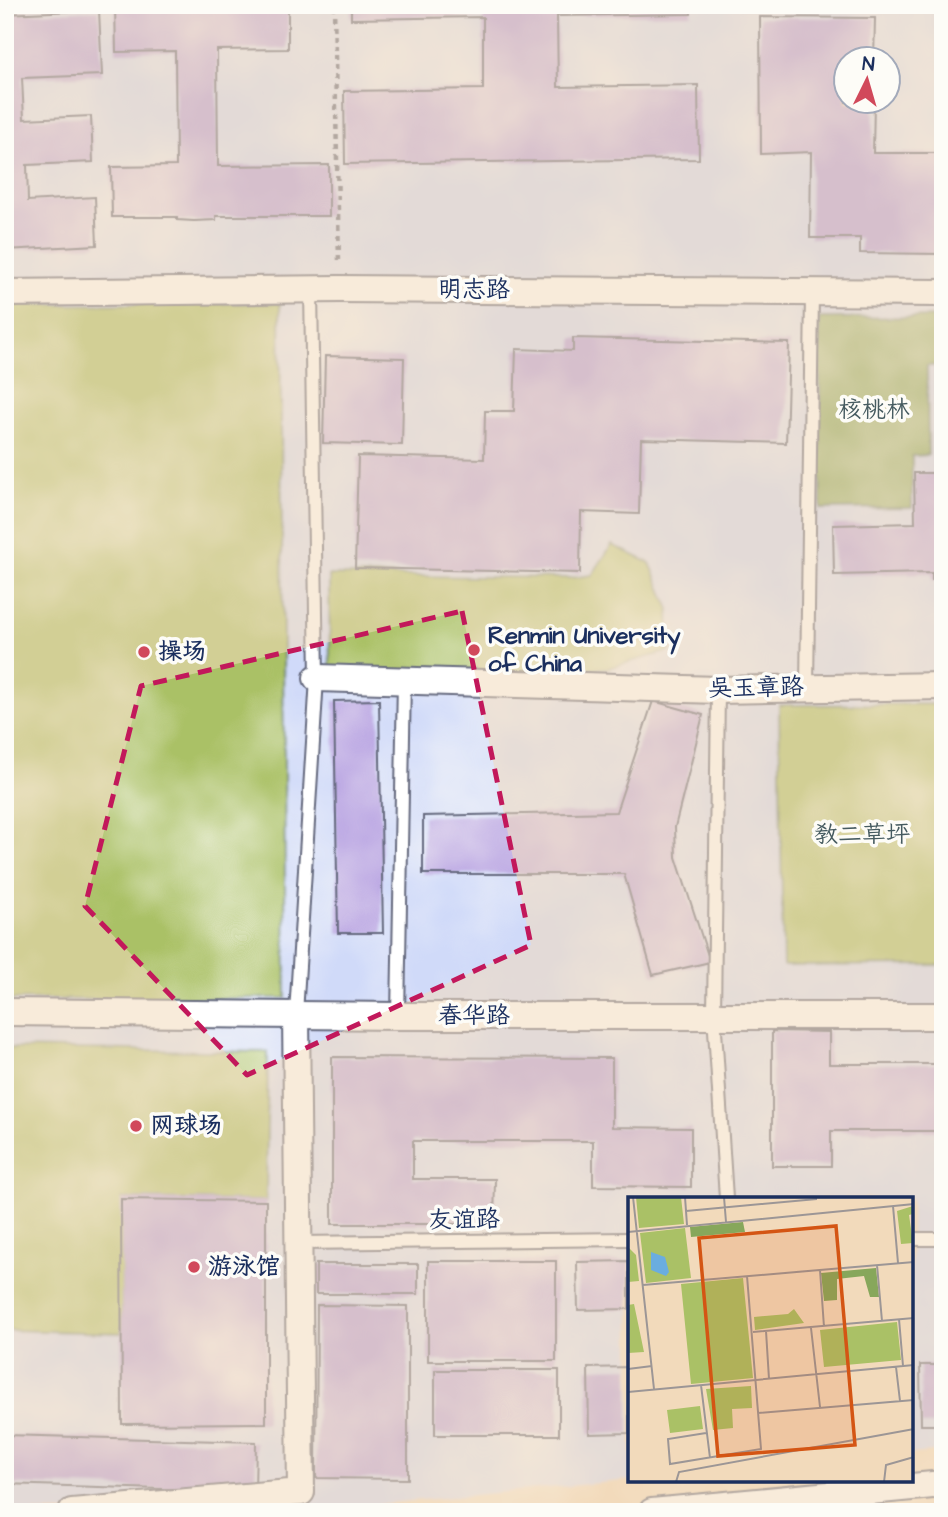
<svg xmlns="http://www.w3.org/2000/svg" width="948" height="1517" viewBox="0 0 948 1517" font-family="'Architects Daughter','LXGW WenKai TC',sans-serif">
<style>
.built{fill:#d0daf9;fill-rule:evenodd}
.green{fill:#aac166;stroke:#627862;stroke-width:2}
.forest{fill:#87a75b;stroke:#516b5c;stroke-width:2}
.building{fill:#b49ee1}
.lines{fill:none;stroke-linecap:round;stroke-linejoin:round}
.service-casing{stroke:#666b7f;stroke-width:16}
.minor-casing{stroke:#666b7f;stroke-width:30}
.path{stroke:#666b7f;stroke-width:4.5;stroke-dasharray:5 5;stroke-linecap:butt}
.service{stroke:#fff;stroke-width:12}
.minor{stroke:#fff;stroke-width:26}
.marked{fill:none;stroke:#c2185b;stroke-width:5;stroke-dasharray:14 9;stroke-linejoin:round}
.poi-dot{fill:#d1495b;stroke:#fdfcf7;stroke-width:2.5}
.labels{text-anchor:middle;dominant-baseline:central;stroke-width:7;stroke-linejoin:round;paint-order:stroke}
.street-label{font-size:24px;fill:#1b2f5e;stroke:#fdfcf7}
.park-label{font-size:24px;fill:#465b60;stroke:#fdfcf7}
.poi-label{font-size:24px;font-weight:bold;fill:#1b2f5e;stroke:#fdfcf7;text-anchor:start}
.inset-road{fill:none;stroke:#9c9696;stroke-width:2}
.view{fill:#d45514;fill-opacity:0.15;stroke:#d45514;stroke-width:3.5}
.inset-edge{fill:none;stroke:#1b2f5e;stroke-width:3.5}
</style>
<rect width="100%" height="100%" fill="#fdfcf7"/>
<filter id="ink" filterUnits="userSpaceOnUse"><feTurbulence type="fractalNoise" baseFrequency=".0143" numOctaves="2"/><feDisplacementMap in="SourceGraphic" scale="14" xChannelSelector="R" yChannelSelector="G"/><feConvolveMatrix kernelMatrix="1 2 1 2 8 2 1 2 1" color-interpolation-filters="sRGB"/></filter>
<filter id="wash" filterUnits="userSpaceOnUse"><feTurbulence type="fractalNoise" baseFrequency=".00686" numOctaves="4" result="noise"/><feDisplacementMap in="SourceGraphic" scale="28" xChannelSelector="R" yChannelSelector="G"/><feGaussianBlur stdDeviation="1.57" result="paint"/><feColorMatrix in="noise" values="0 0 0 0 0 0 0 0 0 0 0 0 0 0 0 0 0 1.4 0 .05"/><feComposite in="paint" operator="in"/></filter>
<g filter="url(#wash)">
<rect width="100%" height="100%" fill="#f2dabb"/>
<!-- built -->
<path class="built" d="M5 5H943V1451L911 1454V1198H629L631 1480 295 1512H5ZM846 60H888V102H846Z"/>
<!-- green -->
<g class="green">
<polygon points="280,303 286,998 5,1000 5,305"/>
<polygon points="612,545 650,563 669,607 670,651 608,668 526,674 330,670 329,575 570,578 592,575"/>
<polygon points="943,704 943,965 783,966 779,705"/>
<polygon points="5,1048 268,1052 266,1201 122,1199 122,1333 5,1330"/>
</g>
<!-- forest -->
<polygon class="forest" points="943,317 943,365 927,366 928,455 912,456 912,508 821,509 819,318"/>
<g id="blocks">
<!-- building -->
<g class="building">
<polygon points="115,5 288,5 288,49 217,50 218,166 329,165 329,216 216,216 216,220 194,221 177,220 177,217 112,217 111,167 176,166 175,51 116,52"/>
<polygon points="351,5 691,5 691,14 557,16 558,87 698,85 699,159 345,164 344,91 483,89 483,17 351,19"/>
<polygon points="99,10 102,75 22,78 24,119 91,116 93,162 27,165 28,201 95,197 97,245 5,250 5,14"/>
<polygon points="760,17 875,18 874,60 846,60 846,102 874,102 873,153 943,153 943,254 860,253 860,238 810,238 811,152 761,154"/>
<polygon points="573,338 789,343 786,443 641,439 639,514 581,512 580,573 355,568 358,456 484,459 485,411 514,411 516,349 573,351"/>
<polygon points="325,356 404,358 402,445 323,443"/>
<polygon points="914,473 943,473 943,580 932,580 932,573 834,575 833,525 915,523"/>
<polygon points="379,700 383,933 338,933 334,701"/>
<polygon points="653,701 703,715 675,827 676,857 710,962 653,975 624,874 423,874 423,816 616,812"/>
<polygon points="772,1031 829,1032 829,1064 943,1064 943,1131 831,1131 831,1166 772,1166"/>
<polygon points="332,1057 612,1058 612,1127 691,1128 691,1187 593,1186 593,1141 413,1141 413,1179 495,1179 494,1224 332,1224"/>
<polygon points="121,1199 266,1201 266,1423 122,1424"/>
<rect x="428" y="1261" width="128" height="100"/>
<polygon points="629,1261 629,1309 578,1310 577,1262"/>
<rect x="316" y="1264" width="102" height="30"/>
<polygon points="317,1305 408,1306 408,1479 316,1478"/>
<polygon points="920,1365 943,1365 943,1425 921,1425"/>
<polygon points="629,1367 629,1433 589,1434 588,1368"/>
<rect x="435" y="1370" width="124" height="65"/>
<polygon points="5,1435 256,1442 255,1492 5,1484"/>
</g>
</g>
</g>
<g filter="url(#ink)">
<use href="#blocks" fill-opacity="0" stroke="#666b7f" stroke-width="2"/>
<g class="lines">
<!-- service casing -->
<g class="service-casing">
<g id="service">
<polyline points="807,688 812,293"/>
<polyline points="718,690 714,1015 726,1198"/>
<polyline points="296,1014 317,678 311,290"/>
<polyline points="398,1016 404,680"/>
<polyline points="911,1239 943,1239"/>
<polyline points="299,1243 629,1239"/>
</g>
</g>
<!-- minor casing -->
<g class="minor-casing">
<g id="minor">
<polyline points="5,293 339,289 943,293"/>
<polyline points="317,678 718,690 943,686"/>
<polyline points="5,1012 398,1016 943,1016"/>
<polyline points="72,1512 301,1492 296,1014"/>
<polyline points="652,1512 943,1484"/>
</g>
</g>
<!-- path -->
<polyline class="path" points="334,5 339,263"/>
<!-- service -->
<use href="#service" class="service"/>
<!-- minor -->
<use href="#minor" class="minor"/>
</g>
</g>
<!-- marked area -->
<path d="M0 0H948V1517H0ZM462 611 531 945 247 1075 85 906 141 686Z" fill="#f2dabb" fill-opacity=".55" fill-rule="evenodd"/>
<path class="marked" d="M462 611 531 945 247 1075 85 906 141 686Z"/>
<!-- markers -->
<g class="poi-dot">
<circle cx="474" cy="650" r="7"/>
<circle cx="144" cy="652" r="7"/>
<circle cx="136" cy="1126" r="7"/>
<circle cx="194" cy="1267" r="7"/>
</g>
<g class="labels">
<!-- street labels -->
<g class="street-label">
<text x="474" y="290">明志路</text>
<text transform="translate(756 688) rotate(-1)">吴玉章路</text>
<text x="474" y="1016">春华路</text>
<text transform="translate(464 1220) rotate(-1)">友谊路</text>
</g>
<!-- park labels -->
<g class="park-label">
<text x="874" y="410">核桃林</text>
<text x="862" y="835">教二草坪</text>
</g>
<!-- poi labels -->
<g class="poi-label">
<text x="488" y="636">Renmin University<tspan x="488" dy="28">of China</tspan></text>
<text x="158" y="652">操场</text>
<text x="150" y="1126">网球场</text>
<text x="208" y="1267">游泳馆</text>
</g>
</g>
<!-- overview -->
<g transform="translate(628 1197)">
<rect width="285" height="285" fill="#f2dabb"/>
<path d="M8 0H53L56 27 11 31ZM285 9V17L281 18 285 46 273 47 269 14ZM57 31 63 81 18 86 12 36ZM0 50 8 58 11 84 0 85ZM115 81 125 181 63 187 53 87ZM6 107 16 155 0 156V108ZM166 112 176 126 127 133 126 120 160 117ZM269 125 273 163 196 170 192 133ZM123 189 124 211 104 212 105 231 85 233 78 192ZM72 209 75 232 42 236 39 213Z" fill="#aac166"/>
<path d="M115 25 117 35 63 40 62 30ZM248 71 251 100H242L236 79 209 82V103L196 104 193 76Z" fill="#87a75b"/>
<path d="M23 55 37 60 41 75 38 79 23 73Z" fill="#6aaddf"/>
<path class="inset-road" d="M5 0 26 192M57 0 59 28M96 0 98 25M265 9 270 66M58 14 189 2M0 35 286 7M249 68 254 124M192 73 196 130M15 88 286 65M271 122 275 169M183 131 192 210M138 134 141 182M125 135 286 121M268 170 272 204M0 172 24 169M73 188 82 261M0 195 286 168M130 216 286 203M78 236 40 242 42 267 133 252 119 79M48 285 51 275 286 232M256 285 258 268 286 260"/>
<path class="view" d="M208 29 227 248 90 259 71 41Z"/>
<rect width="285" height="285" class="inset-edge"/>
</g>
<!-- margin -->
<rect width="948" height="1517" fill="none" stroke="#fdfcf7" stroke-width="28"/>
<!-- north arrow -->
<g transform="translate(867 80) rotate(5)"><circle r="33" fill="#fdfcf7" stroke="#a3aaba" stroke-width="2"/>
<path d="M0-5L12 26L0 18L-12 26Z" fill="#d1495b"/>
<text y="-10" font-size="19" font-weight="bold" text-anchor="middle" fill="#1b2f5e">N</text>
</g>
</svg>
